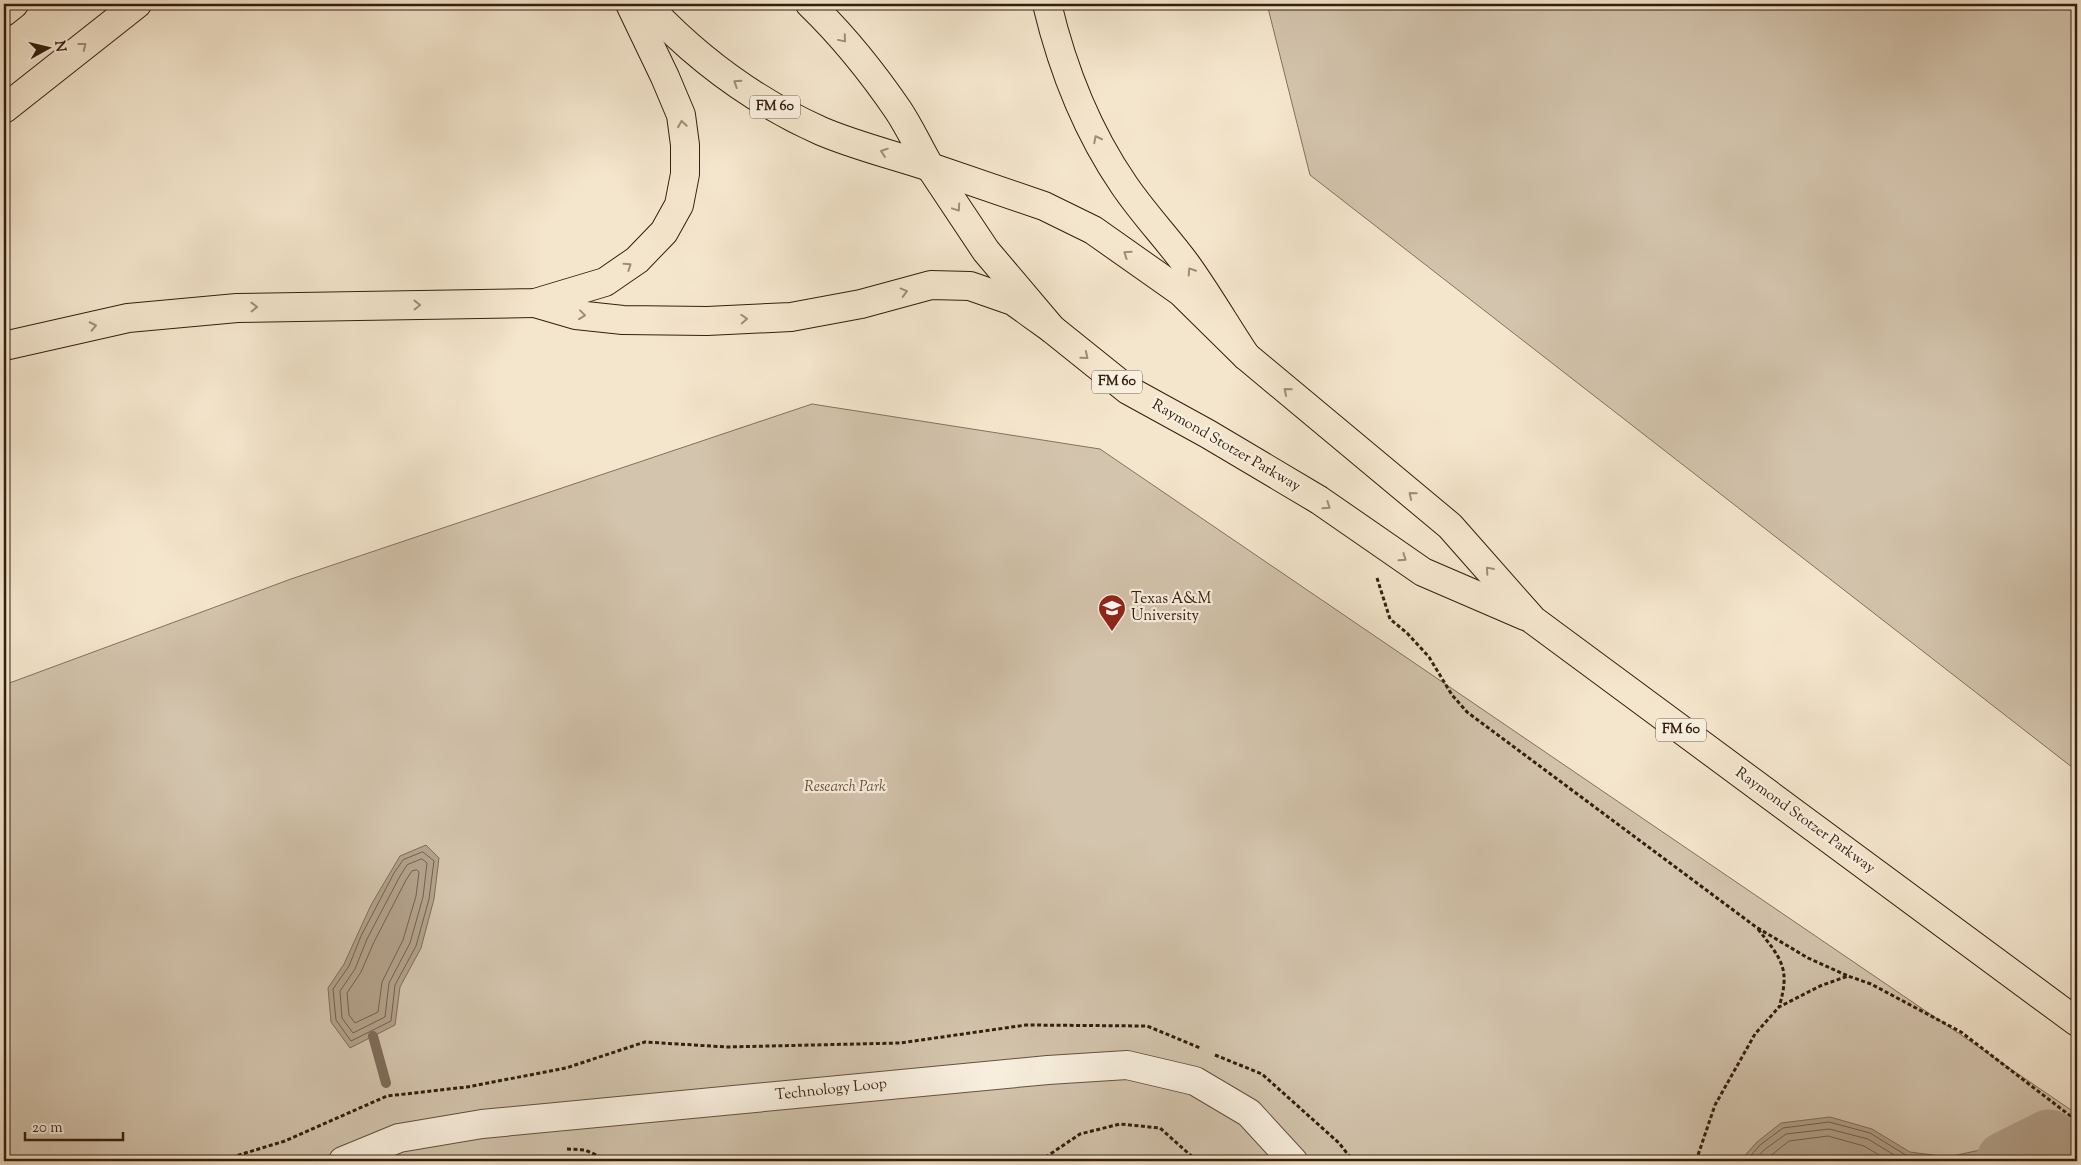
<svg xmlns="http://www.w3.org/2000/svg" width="2081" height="1165" viewBox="0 0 2081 1165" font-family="'Sorts Mill Goudy',serif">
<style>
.green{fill:#d3c4ad;stroke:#84715e}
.water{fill:#b3a28c;stroke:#806d5a}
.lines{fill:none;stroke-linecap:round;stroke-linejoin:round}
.shore{stroke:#74604e;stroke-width:1}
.stream{stroke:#806d5a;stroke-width:10}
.river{stroke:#b3a28c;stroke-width:59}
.street-casing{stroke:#64503e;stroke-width:30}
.primary-casing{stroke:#341e0f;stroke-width:30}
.highway-casing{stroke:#341e0f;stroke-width:30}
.path{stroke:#341e0f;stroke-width:3;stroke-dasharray:4 2.5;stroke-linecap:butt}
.street{stroke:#f8efde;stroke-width:28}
.primary{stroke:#f4e6cd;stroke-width:28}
.highway{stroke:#f4e6cd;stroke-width:28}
.oneway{stroke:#9e8c78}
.labels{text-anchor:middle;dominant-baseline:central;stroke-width:4.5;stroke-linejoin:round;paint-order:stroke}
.shield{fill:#f8efde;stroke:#6f5d4d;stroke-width:1}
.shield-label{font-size:14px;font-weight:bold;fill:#341e0f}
.street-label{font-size:15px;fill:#341e0f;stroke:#f8efde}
.poi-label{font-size:15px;fill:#341e0f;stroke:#f8efde;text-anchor:start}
.park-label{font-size:15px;font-style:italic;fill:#64503e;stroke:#f8efde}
</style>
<rect width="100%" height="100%" fill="#f4e6cd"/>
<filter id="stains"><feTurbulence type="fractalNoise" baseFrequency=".004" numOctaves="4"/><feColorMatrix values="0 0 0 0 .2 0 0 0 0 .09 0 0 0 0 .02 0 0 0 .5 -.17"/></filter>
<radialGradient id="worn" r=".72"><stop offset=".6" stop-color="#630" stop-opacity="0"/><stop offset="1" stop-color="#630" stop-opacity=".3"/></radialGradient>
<!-- green -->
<g class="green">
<polygon points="1267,4 2077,4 2077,771 1310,175"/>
<polygon points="812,404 1100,449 2077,1114 2077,1161 4,1161 4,685 291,579"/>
</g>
<!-- water -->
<g class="water">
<polygon points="426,845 439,858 434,899 421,948 400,987 395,1025 350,1048 331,1022 328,988 344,964 371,905 400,856"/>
<polygon points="1830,1117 1872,1129 1910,1152 1948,1157 1980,1150 1990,1161 1740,1161 1757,1142 1781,1123"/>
</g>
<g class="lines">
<!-- shore -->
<g class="shore">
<polygon points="423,852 434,861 429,899 416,946 395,985 391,1021 351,1041 336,1020 333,989 349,966 361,936 394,873 403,860"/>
<polygon points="422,859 427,863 423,897 410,943 389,983 385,1017 353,1033 342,1018 340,991 355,969 367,939 400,876 407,865"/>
<polygon points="417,870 419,872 416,896 403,940 382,982 378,1012 355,1023 349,1015 347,993 361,972 374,942 406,880 412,871"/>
<polyline points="1746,1161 1760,1145 1783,1128 1829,1122 1870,1133 1909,1157 1946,1161"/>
<polyline points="1754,1161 1764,1150 1786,1134 1829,1129 1868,1139 1904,1161"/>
<polyline points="1764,1161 1789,1141 1828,1136 1864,1146 1889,1161"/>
</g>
<!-- stream -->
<polyline class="stream" points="373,1036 386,1083"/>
<!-- river -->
<polyline class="river" points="2005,1161 2049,1139"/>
<!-- street casing -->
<g class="street-casing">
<polyline id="street" points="343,1161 399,1138 482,1124 1048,1070 1127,1065 1195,1081 1249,1113 1293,1161"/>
</g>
<!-- primary casing -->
<g class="primary-casing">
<g id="primary">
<polyline points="930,167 1044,206 1093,230 1181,292 1246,356 1450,526 1533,620 2077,1022"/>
<polyline points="930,167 986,251 1052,329 1128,390 1208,434 1319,500 1423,572 1525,616"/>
</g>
</g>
<!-- highway casing -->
<g class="highway-casing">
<g id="highway">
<path d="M646 4C695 57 754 101 821 131 856 146 894 155 930 167"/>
<path d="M810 4C843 36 872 72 898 110 910 128 919 148 930 167"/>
<path d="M1047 4C1062 67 1087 131 1124 185 1143 213 1166 237 1186 264 1207 293 1226 326 1246 356"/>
<polyline points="4,12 14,4"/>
<polyline points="4,109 137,4"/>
<polyline points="535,303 576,315 623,320 707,321 791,317 861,304 931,285 970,286 1013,301 1052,329"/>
<polyline points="4,346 128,318 237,308 535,303 605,282 637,260 664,232 679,205 685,174 685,145 681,115 665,77 630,4"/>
</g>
</g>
<!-- path -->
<g class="path">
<polyline points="1377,578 1390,619 1407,633 1429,657 1452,695 1467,712 1756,927 1808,958 1848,976"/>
<path d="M1758 929C1781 959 1791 968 1779 1007"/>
<polyline points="1215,1055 1262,1074 1339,1143 1353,1161"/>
<polyline points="567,1149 585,1150 610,1161"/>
<polyline points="219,1161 285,1141 387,1096 467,1087 566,1068 645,1042 727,1047 900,1043 1026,1025 1147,1026 1200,1048"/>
<polyline points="1040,1161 1080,1134 1120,1124 1160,1128 1197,1161"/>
<polyline points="1696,1161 1715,1105 1755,1034 1779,1007 1820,986 1848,976 1871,984 1961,1032 2077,1121"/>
</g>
<!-- street -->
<use href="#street" class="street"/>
<!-- primary -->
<use href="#primary" class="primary"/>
<!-- highway -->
<use href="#highway" class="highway"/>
</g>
<!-- one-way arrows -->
<defs><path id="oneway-chevron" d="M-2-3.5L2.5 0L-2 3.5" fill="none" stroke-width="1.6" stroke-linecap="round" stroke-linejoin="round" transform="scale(1.25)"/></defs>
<g class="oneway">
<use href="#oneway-chevron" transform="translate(843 39) rotate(50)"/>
<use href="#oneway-chevron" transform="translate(83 46) rotate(-38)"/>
<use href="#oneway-chevron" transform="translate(737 83) rotate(-147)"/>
<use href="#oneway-chevron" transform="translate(682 124) rotate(-99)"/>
<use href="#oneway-chevron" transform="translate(1097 139) rotate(-117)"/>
<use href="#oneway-chevron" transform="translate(884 152) rotate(-161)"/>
<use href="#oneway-chevron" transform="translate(957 208) rotate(56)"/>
<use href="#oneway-chevron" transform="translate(1127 254) rotate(-145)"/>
<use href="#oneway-chevron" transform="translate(628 266) rotate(-34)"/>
<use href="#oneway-chevron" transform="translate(1191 271) rotate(-123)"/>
<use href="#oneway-chevron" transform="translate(904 292) rotate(-15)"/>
<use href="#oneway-chevron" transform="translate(417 305) rotate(-1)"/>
<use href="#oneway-chevron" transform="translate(254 307) rotate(-1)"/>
<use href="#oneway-chevron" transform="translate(582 315) rotate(7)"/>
<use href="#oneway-chevron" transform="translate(744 319) rotate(-3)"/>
<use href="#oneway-chevron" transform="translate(93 326) rotate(-12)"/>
<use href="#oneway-chevron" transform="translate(1085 356) rotate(39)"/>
<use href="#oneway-chevron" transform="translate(1287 391) rotate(-140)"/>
<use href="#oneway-chevron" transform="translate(1412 495) rotate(-140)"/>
<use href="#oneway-chevron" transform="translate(1327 506) rotate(34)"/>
<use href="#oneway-chevron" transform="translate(1403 558) rotate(35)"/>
<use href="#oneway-chevron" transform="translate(1489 570) rotate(-131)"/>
</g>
<!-- icons -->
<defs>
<g id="university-pin" transform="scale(1.4375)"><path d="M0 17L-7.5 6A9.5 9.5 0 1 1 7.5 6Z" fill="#8f2418" stroke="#f8efde"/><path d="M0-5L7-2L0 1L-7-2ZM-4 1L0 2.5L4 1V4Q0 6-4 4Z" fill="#fff"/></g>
</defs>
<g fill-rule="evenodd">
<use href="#university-pin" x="1112" y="608"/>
</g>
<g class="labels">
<!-- shield labels -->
<g class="shield">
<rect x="750" y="95.5" width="50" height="23" rx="4"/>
<rect x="1092" y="370.5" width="50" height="23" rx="4"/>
<rect x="1656" y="718.5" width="50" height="23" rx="4"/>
</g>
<g class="shield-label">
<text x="775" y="107">FM 60</text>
<text x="1117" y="382">FM 60</text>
<text x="1681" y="730">FM 60</text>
</g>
<!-- street labels -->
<g class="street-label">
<text transform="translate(1226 446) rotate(30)">Raymond Stotzer Parkway</text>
<text transform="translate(1805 821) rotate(36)">Raymond Stotzer Parkway</text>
<text transform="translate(831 1090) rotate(-6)">Technology Loop</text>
</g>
<!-- poi labels -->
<g class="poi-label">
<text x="1131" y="599">Texas A&amp;M<tspan x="1131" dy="17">University</tspan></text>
</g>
<!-- park labels -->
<g class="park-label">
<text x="845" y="787">Research Park</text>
</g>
</g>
<!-- margin -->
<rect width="2081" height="1165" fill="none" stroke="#f4e6cd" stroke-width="20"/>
<rect x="5" y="5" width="2071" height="1155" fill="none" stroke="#341e0f" stroke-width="2.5"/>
<rect x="10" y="10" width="2061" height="1145" fill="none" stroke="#341e0f"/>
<!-- north arrow -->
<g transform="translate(48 48) rotate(82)" stroke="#f8efde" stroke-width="4" paint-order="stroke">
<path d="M0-4L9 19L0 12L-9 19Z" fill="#341e0f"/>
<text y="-8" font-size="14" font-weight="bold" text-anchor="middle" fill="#341e0f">N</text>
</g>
<!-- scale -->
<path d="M25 1132v8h98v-8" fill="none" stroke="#341e0f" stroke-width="2.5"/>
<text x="32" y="1132" font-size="15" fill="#341e0f" stroke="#f8efde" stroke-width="4" paint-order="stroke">20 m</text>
<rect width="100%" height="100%" filter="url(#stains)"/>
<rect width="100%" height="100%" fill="url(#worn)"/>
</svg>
